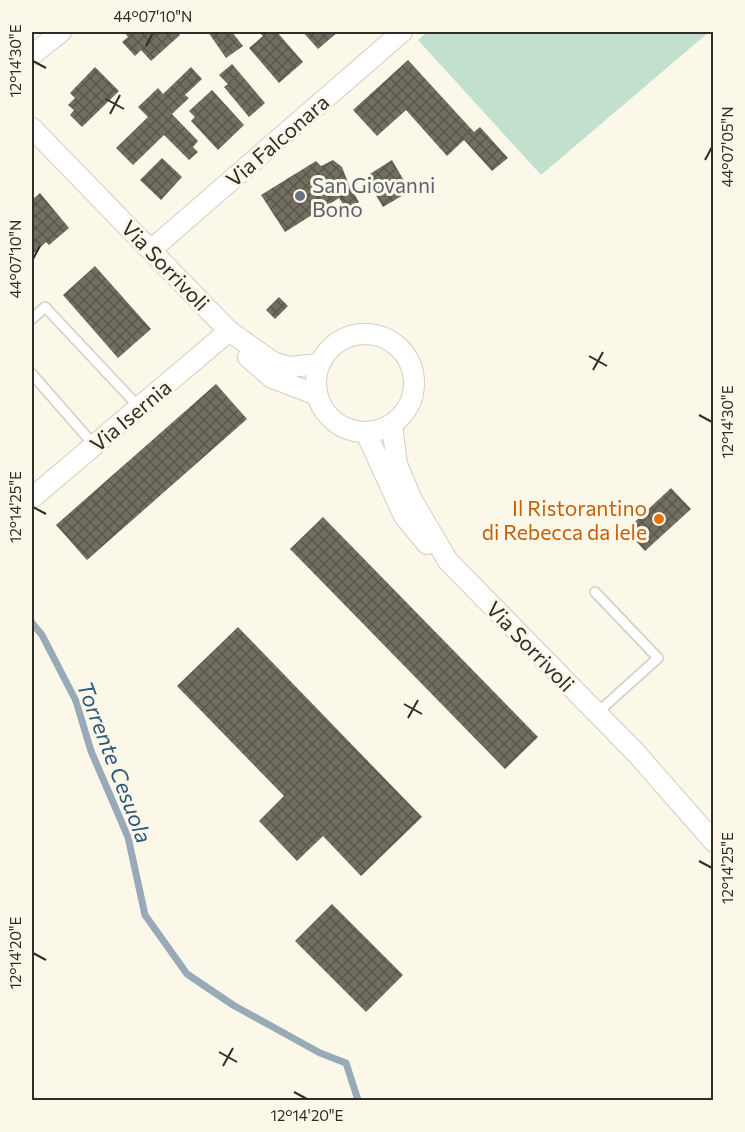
<svg xmlns="http://www.w3.org/2000/svg" width="745" height="1132" viewBox="0 0 745 1132" font-family="Commissioner,sans-serif">
<style>
.pitch{fill:#c1e0ce}
.lines{fill:none;stroke-linecap:round;stroke-linejoin:round}
.stream{stroke:#98aab7;stroke-width:7}
.building{fill:url(#building-cross-hatch)}
.service-casing{stroke:#d2cec1;stroke-width:12}
.minor-casing{stroke:#d2cec1;stroke-width:22}
.service{stroke:#fff;stroke-width:9}
.minor{stroke:#fff;stroke-width:20}
.ticks{fill:none;stroke:#2e2d28;stroke-width:2}
.worship-dot{fill:#6b7280;stroke:#fbf7e9;stroke-width:2}
.food-dot{fill:#e8710a;stroke:#fbf7e9;stroke-width:2}
.labels{text-anchor:middle;dominant-baseline:central;stroke-width:6;stroke-linejoin:round;paint-order:stroke}
.street-label{font-size:21px;fill:#2e2d28;stroke:#fbf7e9}
.worship-label{font-size:21px;fill:#5b616d;stroke:#fbf7e9;text-anchor:start}
.food-label{font-size:21px;fill:#c56008;stroke:#fbf7e9;text-anchor:end}
.water-label{font-size:22px;font-style:italic;fill:#2d5978;stroke:#fbf7e9}
.neatline{fill:none;stroke:#2e2d28;stroke-width:2}
.ticks-label{font-size:15px;text-anchor:middle;fill:#2e2d28}
</style>
<defs>
<pattern id="building-cross-hatch" width="8" height="8" patternUnits="userSpaceOnUse" patternTransform="scale(1.5)"><rect width="8" height="8" fill="#726e62"/><path d="M0 0l8 8M0 8l8-8" fill="none" stroke="#59564c"/></pattern>
</defs>
<rect width="100%" height="100%" fill="#fbf7e9"/>
<!-- pitch -->
<polygon class="pitch" points="427,32 709,32 541,175 418,40"/>
<g class="lines">
<!-- stream -->
<polyline class="stream" points="32,623 42,635 76,701 91,751 128,837 145,915 187,974 233,1005 320,1053 346,1063 358,1100"/>
</g>
<!-- building -->
<g class="building">
<polygon points="127,32 177,32 180,35 151,61 141,50 135,56 122,42 128,37 125,33"/>
<polygon points="208,32 232,32 243,46 226,58"/>
<polygon points="259,32 277,32 303,62 279,83 249,48 263,36"/>
<polygon points="303,32 338,32 318,49"/>
<polygon points="408,60 474,132 480,127 508,158 492,171 464,140 447,156 406,110 377,136 353,110"/>
<polygon points="232,64 265,103 249,117 224,87 228,84 219,75"/>
<polygon points="95,67 119,91 82,127 70,115 74,110 68,105 75,98 70,93"/>
<polygon points="191,67 202,79 185,95 189,98 172,114 198,141 193,147 198,152 189,160 164,135 133,165 116,148 148,117 138,107 158,88 163,94"/>
<polygon points="212,90 244,125 218,150 191,121 195,117 189,111"/>
<polygon points="162,158 182,177 161,200 140,180"/>
<polygon points="333,160 342,167 349,185 359,202 347,210 339,198 285,232 261,195 316,161 321,166"/>
<polygon points="392,160 410,191 383,207 365,177"/>
<polygon points="40,193 69,228 49,245 46,242 32,255 32,200"/>
<polygon points="95,266 151,329 118,358 63,295"/>
<polygon points="279,297 288,306 275,319 266,310"/>
<polygon points="216,384 247,419 87,560 56,525"/>
<polygon points="671,488 691,509 645,551 626,530"/>
<polygon points="323,517 538,737 505,769 290,549"/>
<polygon points="238,627 422,817 361,876 323,836 297,861 259,821 284,796 177,686"/>
<polygon points="332,904 403,975 366,1012 295,941"/>
</g>
<g class="lines">
<!-- service casing -->
<g class="service-casing">
<g id="service">
<polyline points="32,319 45,307 139,407"/>
<polyline points="32,374 94,445"/>
<polyline points="595,592 658,658 597,713"/>
</g>
</g>
<!-- minor casing -->
<g class="minor-casing">
<g id="minor">
<polyline points="32,55 61,32"/>
<polyline points="32,128 229,331 273,362 289,367 320,364"/>
<polyline points="152,249 402,32"/>
<circle cx="365" cy="383" r="49"/>
<polyline points="248,357 272,378 317,395"/>
<polyline points="392,425 397,464 412,500 448,561 636,753 714,842"/>
<polyline points="366,433 404,516 427,544"/>
<polyline points="32,498 229,331"/>
</g>
</g>
<!-- service -->
<use href="#service" class="service"/>
<!-- minor -->
<use href="#minor" class="minor"/>
</g>
<!-- ticks -->
<path class="ticks" d="M146 46 153 33M33 61 46 68M106 99 124 109M110 114 120 95M705 160 712 147M33 259 40 246M589 356 607 366M593 370 603 352M699 415 712 422M33 507 46 514M404 704 422 714M408 718 418 700M699 861 712 868M33 953 46 960M219 1052 237 1062M223 1066 233 1048M294 1092 307 1099"/>
<!-- markers -->
<circle class="worship-dot" cx="300" cy="196" r="6"/>
<circle class="food-dot" cx="659" cy="519" r="6"/>
<g class="labels">
<!-- street labels -->
<g class="street-label">
<text transform="translate(277 140) rotate(-41)">Via Falconara</text>
<text transform="translate(166 265) rotate(46)">Via Sorrivoli</text>
<text transform="translate(130 415) rotate(-40)">Via Isernia</text>
<text transform="translate(531 646) rotate(46)">Via Sorrivoli</text>
</g>
<!-- worship labels -->
<g class="worship-label">
<text x="312" y="184">San Giovanni<tspan x="312" dy="24">Bono</tspan></text>
</g>
<!-- food labels -->
<g class="food-label">
<text x="647" y="507">Il Ristorantino<tspan x="647" dy="24">di Rebecca da lele</tspan></text>
</g>
<!-- water labels -->
<g class="water-label">
<text transform="translate(115 762) rotate(69)">Torrente Cesuola</text>
</g>
</g>
<!-- border -->
<rect width="745" height="1132" fill="none" stroke="#fbf7e9" stroke-width="66"/>
<rect x="33" y="33" width="679" height="1066" class="neatline"/>
<g class="ticks-label">
<text x="153" y="22">44°07'10"N</text>
<text transform="translate(16 61) rotate(-90)" y="5">12°14'30"E</text>
<text transform="translate(728 147) rotate(-90)" y="5">44°07'05"N</text>
<text transform="translate(16 259) rotate(-90)" y="5">44°07'10"N</text>
<text transform="translate(728 422) rotate(-90)" y="5">12°14'30"E</text>
<text transform="translate(16 507) rotate(-90)" y="5">12°14'25"E</text>
<text transform="translate(728 868) rotate(-90)" y="5">12°14'25"E</text>
<text transform="translate(16 953) rotate(-90)" y="5">12°14'20"E</text>
<text x="307" y="1121">12°14'20"E</text>
</g>
</svg>
